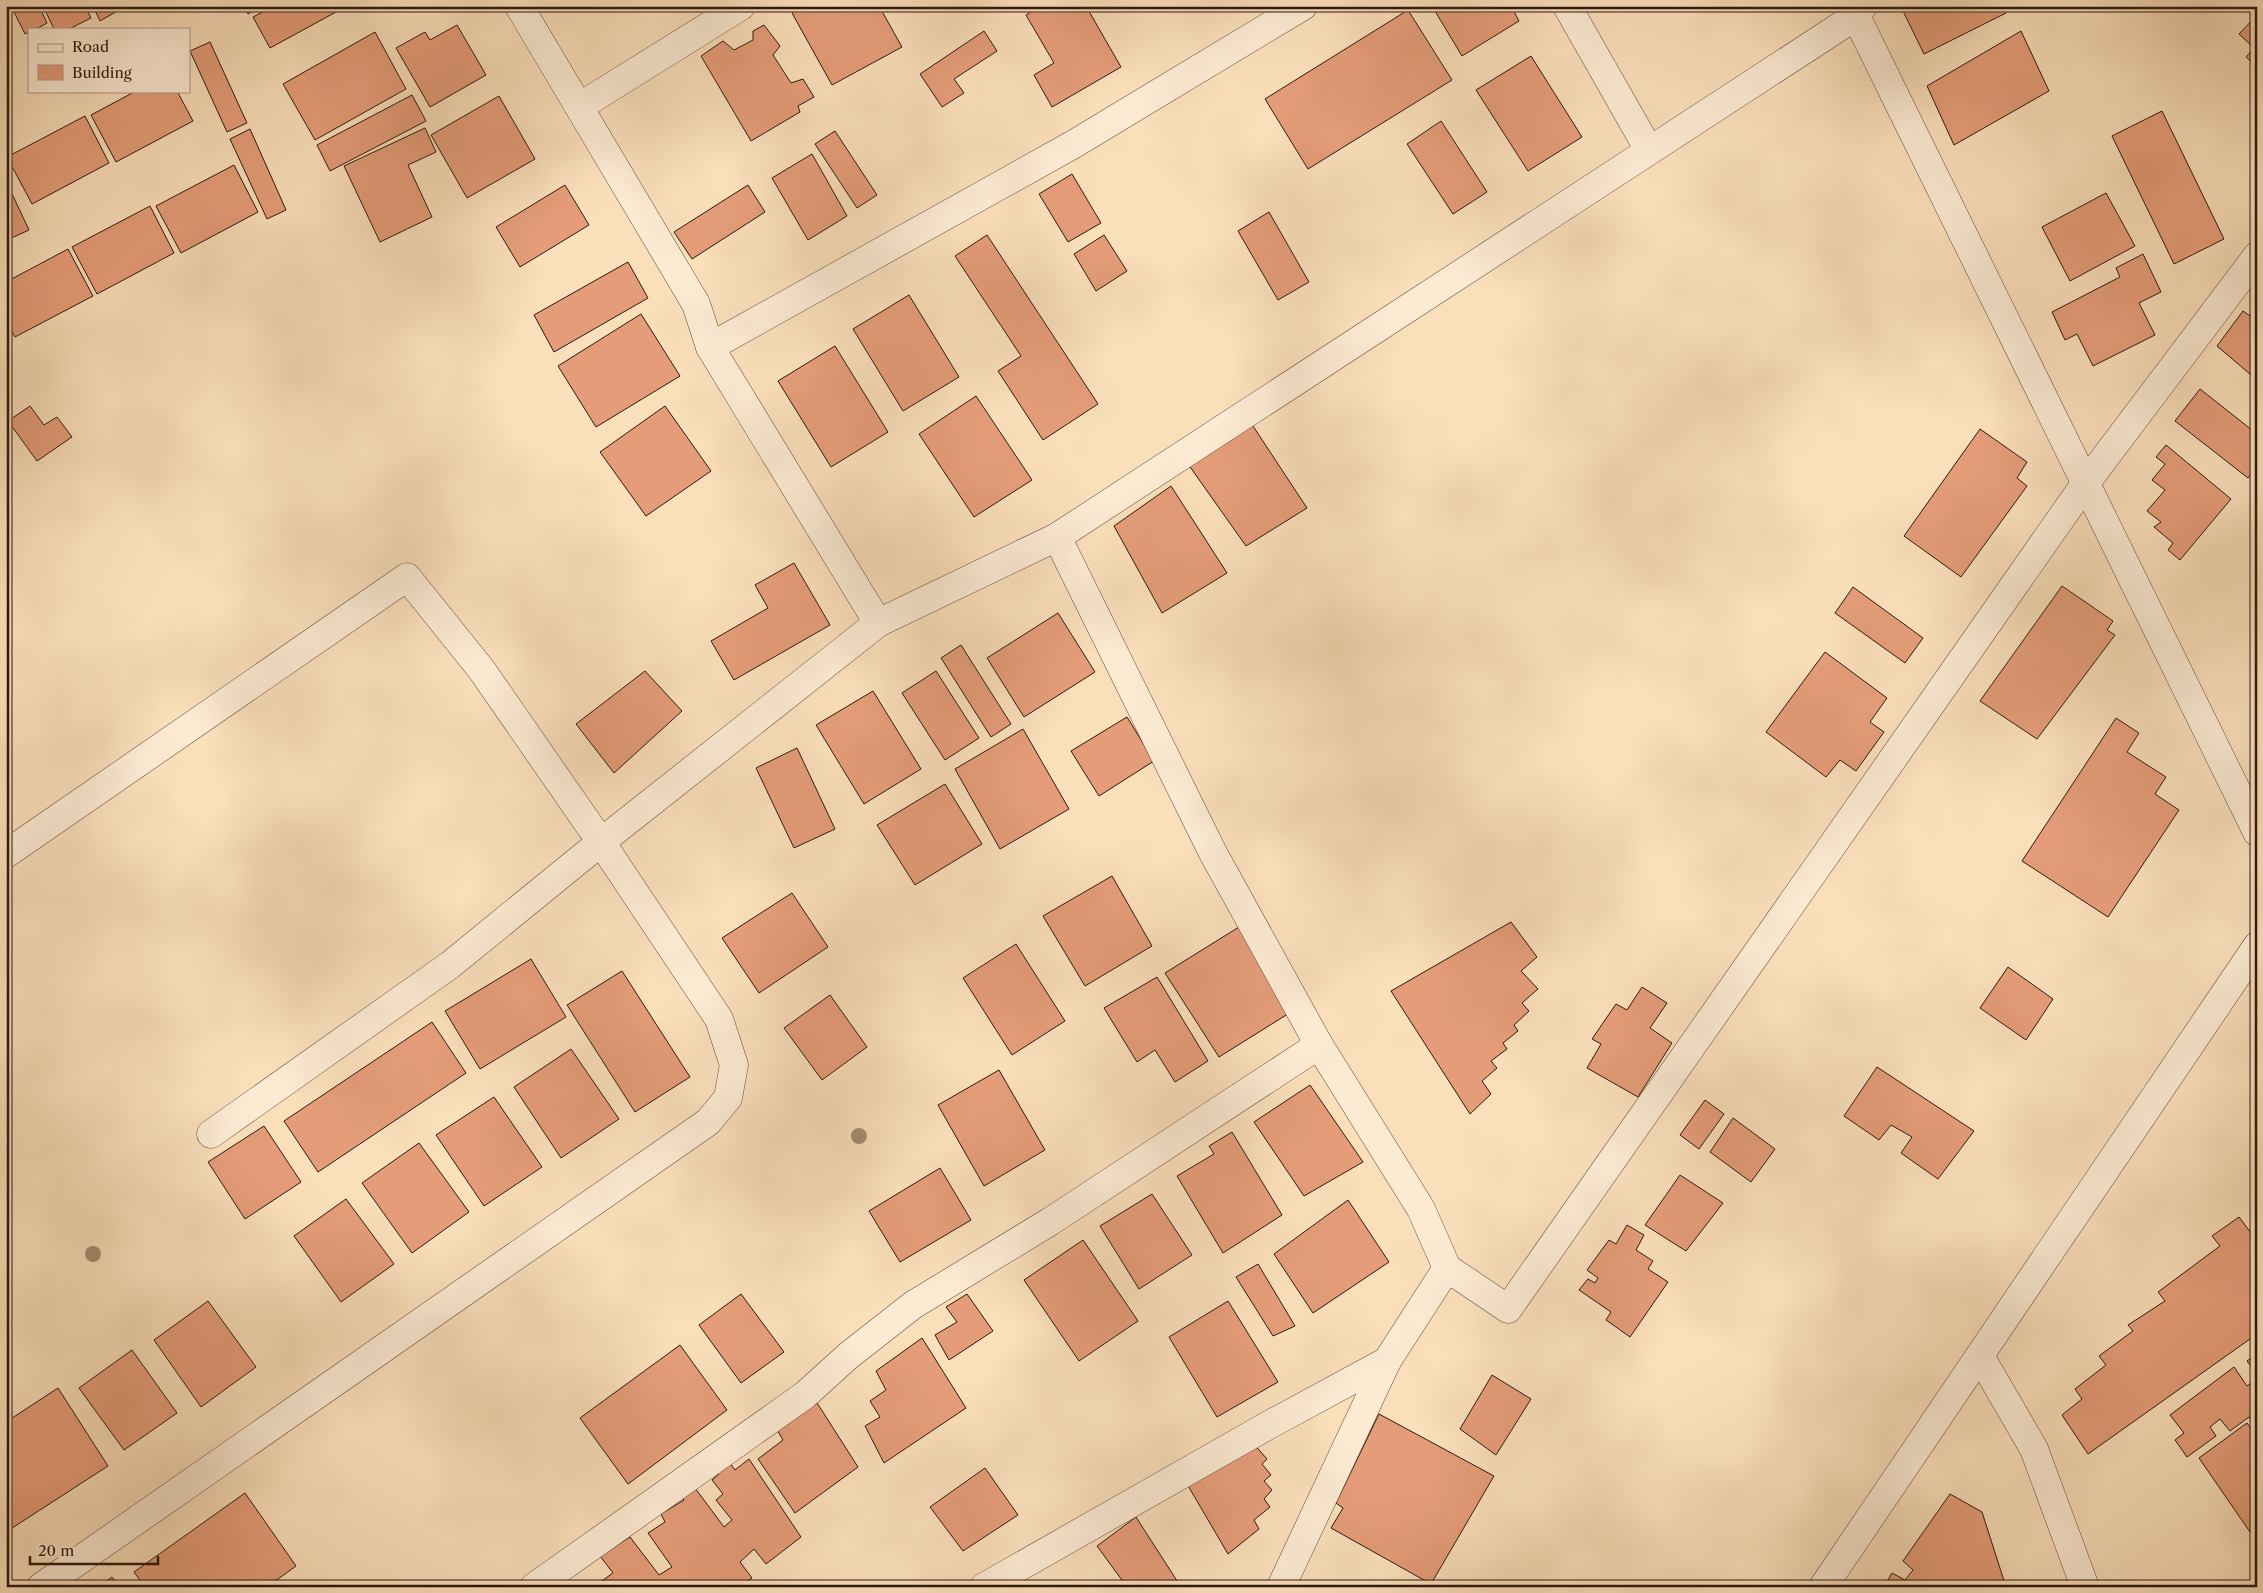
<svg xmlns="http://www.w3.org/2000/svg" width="2263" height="1593" viewBox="0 0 2263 1593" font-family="'Libre Caslon Text',serif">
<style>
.building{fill:#e59d79;stroke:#2e180f}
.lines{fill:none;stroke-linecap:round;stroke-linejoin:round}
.minor-casing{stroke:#614a3a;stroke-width:29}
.minor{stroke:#fcead3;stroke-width:28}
.tree{fill:#a18e72}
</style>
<rect width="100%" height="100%" fill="#fadfbb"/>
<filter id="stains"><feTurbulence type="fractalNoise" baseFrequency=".004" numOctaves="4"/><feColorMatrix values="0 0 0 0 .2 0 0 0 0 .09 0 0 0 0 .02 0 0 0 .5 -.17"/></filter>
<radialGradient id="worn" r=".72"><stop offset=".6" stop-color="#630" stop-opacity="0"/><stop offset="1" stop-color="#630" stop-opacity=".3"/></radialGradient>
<!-- building -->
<g class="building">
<polygon points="11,6 39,6 47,23 36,29 29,29 29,32 25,34"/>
<polygon points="43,6 85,6 91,18 69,29 54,29"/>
<polygon points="93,6 126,6 100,21"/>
<polygon points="244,6 262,6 248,14"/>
<polygon points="274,6 347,6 270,48 253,17"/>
<polygon points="803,6 879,6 902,47 832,85 792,13"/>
<polygon points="1041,6 1086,6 1121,67 1052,107 1034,75 1054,63 1026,15"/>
<polygon points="1432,6 1511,6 1519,21 1462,56"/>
<polygon points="2002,6 2006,13 1924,54 1901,7"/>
<polygon points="1408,10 1452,80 1308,169 1265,99"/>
<polygon points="2257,15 2257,67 2246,57 2254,48 2239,34"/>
<polygon points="457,25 486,75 430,107 396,48 425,32 430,40"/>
<polygon points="764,25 780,46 773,55 791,83 803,79 814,97 798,106 800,112 751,141 701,56 723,41 734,50 753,40 753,31"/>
<polygon points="984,31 997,51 954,79 964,93 942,107 920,74"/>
<polygon points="2021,31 2049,91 1954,145 1927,86"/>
<polygon points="375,32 406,89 315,140 283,84"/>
<polygon points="210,42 247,123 227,132 190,51"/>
<polygon points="6,43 12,57 6,60"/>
<polygon points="1531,56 1582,137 1528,171 1476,90"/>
<polygon points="136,91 177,91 193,121 116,162 91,115"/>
<polygon points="412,95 426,121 330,171 317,145"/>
<polygon points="499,96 535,159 467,198 431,135"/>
<polygon points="2162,111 2224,239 2174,264 2112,136"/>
<polygon points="85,116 109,163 32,204 7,157"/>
<polygon points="1441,121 1487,192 1453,214 1407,144"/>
<polygon points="425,128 436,152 408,165 432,217 380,242 344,166"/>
<polygon points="250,129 286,210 267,219 230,139"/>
<polygon points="835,131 877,195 857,208 815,144"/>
<polygon points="812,154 847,216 808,240 772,178"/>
<polygon points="234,165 258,212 181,253 156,206"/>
<polygon points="1072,174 1101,223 1068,242 1039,194"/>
<polygon points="6,181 29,230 9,239 6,233"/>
<polygon points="565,185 589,225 520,267 496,227"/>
<polygon points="748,185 765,212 692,259 674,232"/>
<polygon points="2106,193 2135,246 2070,281 2042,227"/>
<polygon points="150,206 174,253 97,294 72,247"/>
<polygon points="1269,212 1309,282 1278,300 1238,231"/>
<polygon points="987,235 1098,404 1043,440 998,371 1021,356 955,256"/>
<polygon points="1104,235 1127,271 1096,291 1074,254"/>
<polygon points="68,249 93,296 15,337 6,320 6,282"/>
<polygon points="2143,254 2161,292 2139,303 2155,335 2093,366 2077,334 2065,340 2052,312 2120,277 2116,268"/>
<polygon points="628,262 648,298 554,352 534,315"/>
<polygon points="2257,293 2257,304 2251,300"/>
<polygon points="909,295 959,377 903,411 853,329"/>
<polygon points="2257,307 2257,380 2217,346 2243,311 2250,316"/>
<polygon points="641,314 680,376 596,427 558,366"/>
<polygon points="835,346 888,432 831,467 778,381"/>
<polygon points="2200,389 2257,434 2257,467 2248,478 2175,421"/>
<polygon points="976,396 1032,480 974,517 919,434"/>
<polygon points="30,406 44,425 57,417 72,437 37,461 8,421"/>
<polygon points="665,406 711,471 646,516 600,452"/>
<polygon points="1251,423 1307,508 1246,546 1188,464"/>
<polygon points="1980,429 2027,462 2017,478 2027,486 1961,577 1904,536"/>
<polygon points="2166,445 2231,499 2180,560 2168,550 2173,543 2154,527 2161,522 2147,511 2165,490 2152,480 2165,464 2156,457"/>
<polygon points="1171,486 1227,573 1162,613 1114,526"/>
<polygon points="794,563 830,625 734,680 711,641 768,608 755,585"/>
<polygon points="2062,586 2113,621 2107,630 2115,635 2037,739 1980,701"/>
<polygon points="1853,587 1923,638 1905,663 1835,613"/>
<polygon points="1058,613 1095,672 1024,717 987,658"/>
<polygon points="961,645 1011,724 991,737 941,658"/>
<polygon points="1825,652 1887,698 1870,722 1884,732 1856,771 1840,760 1826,777 1766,732"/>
<polygon points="645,671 682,711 614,773 576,724"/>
<polygon points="936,671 979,738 945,760 902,693"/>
<polygon points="873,691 921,769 864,804 816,725"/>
<polygon points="1127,717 1154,761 1099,796 1071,751"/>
<polygon points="2116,718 2139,733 2127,752 2166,777 2155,794 2179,810 2108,917 2022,861"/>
<polygon points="1023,729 1069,809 1000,849 955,769"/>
<polygon points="797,748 835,829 794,848 756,768"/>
<polygon points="945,784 982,844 915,885 877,825"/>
<polygon points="1112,876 1152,946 1085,986 1043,916"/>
<polygon points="792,893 828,947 759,993 722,938"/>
<polygon points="1511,922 1537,957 1521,971 1538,989 1522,1003 1529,1011 1514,1025 1518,1031 1503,1043 1507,1049 1491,1061 1497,1068 1482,1081 1491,1094 1470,1114 1391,991"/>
<polygon points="1239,927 1291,1012 1219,1057 1165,973"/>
<polygon points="1016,944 1065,1021 1012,1055 963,978"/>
<polygon points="531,959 566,1017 480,1069 445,1011"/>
<polygon points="2008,967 2053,999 2026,1040 1980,1008"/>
<polygon points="622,971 690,1077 635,1112 567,1005"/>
<polygon points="1157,977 1208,1061 1175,1082 1155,1050 1137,1062 1104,1008"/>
<polygon points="1642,987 1667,1003 1650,1028 1672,1043 1638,1097 1587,1068 1601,1044 1592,1039 1616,1004 1627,1010"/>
<polygon points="830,995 867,1047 822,1080 784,1028"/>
<polygon points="432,1022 466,1073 318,1172 284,1121"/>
<polygon points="571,1049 619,1119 561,1158 514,1087"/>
<polygon points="1877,1067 1974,1131 1938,1179 1901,1153 1912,1137 1891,1125 1879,1140 1844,1116"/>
<polygon points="999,1070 1045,1150 984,1186 938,1105"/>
<polygon points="1310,1085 1363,1162 1304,1196 1254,1122"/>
<polygon points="494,1097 542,1167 484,1206 436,1135"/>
<polygon points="1705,1100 1724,1114 1699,1149 1680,1135"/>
<polygon points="1733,1118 1775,1149 1751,1182 1710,1152"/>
<polygon points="264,1126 301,1182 245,1219 208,1162"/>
<polygon points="1232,1132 1282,1215 1223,1253 1177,1176 1214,1154 1209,1146"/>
<polygon points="419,1143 469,1212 412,1253 362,1183"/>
<polygon points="940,1168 971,1220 900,1262 869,1211"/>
<polygon points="1680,1175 1723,1203 1686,1251 1645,1225"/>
<polygon points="1152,1194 1192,1255 1139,1289 1100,1226"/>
<polygon points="346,1199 394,1264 341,1302 294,1236"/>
<polygon points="1348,1200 1389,1262 1313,1313 1274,1254"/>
<polygon points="2239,1217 2257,1241 2257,1334 2088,1454 2062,1415 2082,1399 2075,1389 2106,1365 2099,1356 2133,1331 2128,1325 2165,1301 2158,1292 2220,1246 2212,1236"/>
<polygon points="1627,1225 1644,1235 1636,1250 1653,1261 1648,1269 1668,1282 1630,1337 1606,1320 1611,1312 1579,1290 1588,1279 1595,1283 1598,1278 1587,1270 1609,1240 1616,1244"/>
<polygon points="1083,1240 1138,1321 1079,1361 1024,1280"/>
<polygon points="1258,1264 1295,1326 1273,1336 1236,1277"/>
<polygon points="741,1294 784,1352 741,1383 699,1325"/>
<polygon points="967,1294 993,1331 949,1360 935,1335 957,1322 946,1307"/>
<polygon points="208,1301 256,1367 201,1407 154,1340"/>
<polygon points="1228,1301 1278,1382 1217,1417 1169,1337"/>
<polygon points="922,1338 966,1408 884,1463 865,1426 880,1417 870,1401 886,1390 876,1371"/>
<polygon points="680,1345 727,1410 628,1484 580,1418"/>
<polygon points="132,1350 177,1413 124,1450 79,1388"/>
<polygon points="2257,1354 2257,1374 2247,1361"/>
<polygon points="2234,1367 2247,1386 2257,1379 2257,1428 2249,1417 2230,1431 2220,1419 2210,1427 2216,1436 2187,1457 2175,1440 2184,1433 2170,1415"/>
<polygon points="1492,1375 1531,1399 1496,1455 1460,1429"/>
<polygon points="58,1388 108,1466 6,1532 6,1422"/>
<polygon points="812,1395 858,1467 795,1513 758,1459 783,1440 773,1423"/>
<polygon points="1379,1414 1494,1476 1431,1584 1331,1528 1343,1508 1336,1503"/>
<polygon points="2247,1423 2257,1437 2257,1527 2250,1532 2199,1458"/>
<polygon points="1253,1443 1267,1459 1262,1464 1271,1475 1264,1481 1272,1490 1264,1499 1270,1507 1254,1520 1259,1529 1228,1554 1187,1484"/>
<polygon points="727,1459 735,1470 749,1459 801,1537 766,1564 754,1549 740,1562 752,1578 738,1587 602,1587 599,1583 613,1573 600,1556 630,1537 659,1575 672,1567 648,1533 665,1522 661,1514 684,1500 679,1494 692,1484 724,1527 732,1520 716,1500 723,1494 712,1480 719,1474 715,1470"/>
<polygon points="985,1468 1018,1515 963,1551 930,1507"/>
<polygon points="245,1493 296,1566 267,1587 145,1587 134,1572"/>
<polygon points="1950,1494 1982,1512 2006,1587 1884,1587 1892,1573 1905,1580 1913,1570 1903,1561"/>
<polygon points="1136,1517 1181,1587 1127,1587 1097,1546"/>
<polygon points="112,1577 119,1587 99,1587"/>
</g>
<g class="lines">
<!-- minor casing -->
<g class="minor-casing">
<g id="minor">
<polyline points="519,6 696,304 710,347 878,623 1057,537 1856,16 1863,6"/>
<polyline points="1567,6 1649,150"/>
<polyline points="1851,6 2257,832"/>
<polyline points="579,107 741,6"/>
<polyline points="710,347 1074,144 1303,6"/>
<polyline points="1057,537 1213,853 1319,1045 1421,1209 1447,1268 1387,1361 1281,1587"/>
<polyline points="6,854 407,577 481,669 601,842 719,1019 734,1065 728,1098 708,1122 41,1587"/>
<polyline points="211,1134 450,965 601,842 878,623"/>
<polyline points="1447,1268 1508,1309 2085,484 2257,256"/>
<polyline points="1980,1356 2034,1449 2085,1587"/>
<polyline points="534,1587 805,1395 848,1356 913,1305 1051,1221 1319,1045"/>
<polyline points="984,1587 1267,1426 1387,1361"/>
<polyline points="1823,1587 2257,946"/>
</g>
</g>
<!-- minor -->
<use href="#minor" class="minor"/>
</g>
<!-- trees -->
<g class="tree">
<circle cx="859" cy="1136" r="8"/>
<circle cx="93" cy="1254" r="8"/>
</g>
<!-- margin -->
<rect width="2263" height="1593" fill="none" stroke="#fadfbb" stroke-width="25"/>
<rect x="8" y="8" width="2248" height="1578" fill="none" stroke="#2e180f" stroke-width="2.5"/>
<rect x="12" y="12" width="2238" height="1568" fill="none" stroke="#2e180f"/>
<!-- legend -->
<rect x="28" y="28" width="162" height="65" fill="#fcead3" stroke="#aa9685"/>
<rect x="38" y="44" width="25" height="8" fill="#fcead3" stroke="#aa9685"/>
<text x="72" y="52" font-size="15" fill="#2e180f">Road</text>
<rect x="38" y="65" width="25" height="15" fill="#e59d79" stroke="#aa9685"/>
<text x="72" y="78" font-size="15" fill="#2e180f">Building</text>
<!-- scale -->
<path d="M30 1556v8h128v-8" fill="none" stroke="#2e180f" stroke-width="2.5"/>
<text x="38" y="1556" font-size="15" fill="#2e180f" stroke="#fcead3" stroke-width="4" paint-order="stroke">20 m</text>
<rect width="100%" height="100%" filter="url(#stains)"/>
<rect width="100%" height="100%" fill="url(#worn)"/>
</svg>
